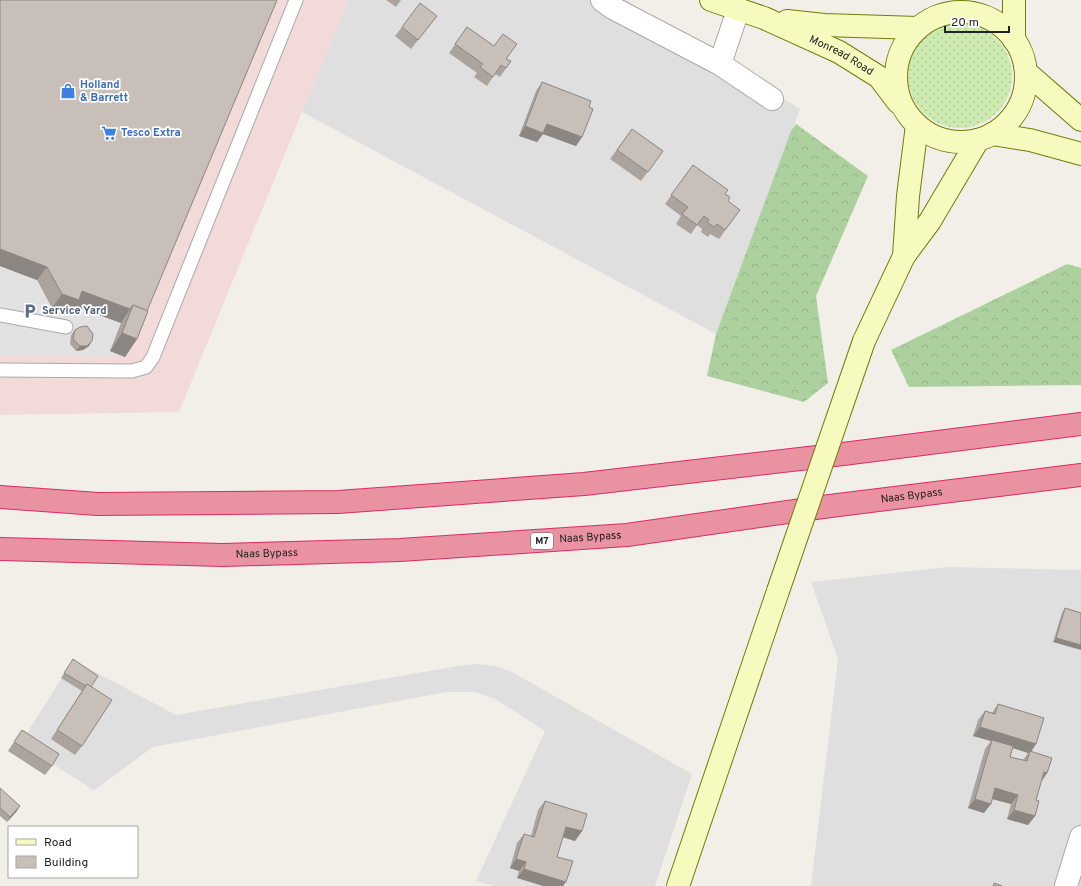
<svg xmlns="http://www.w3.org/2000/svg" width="1081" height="886" viewBox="0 0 1081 886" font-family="Overpass,sans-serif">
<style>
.residential{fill:#e0dfdf}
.commercial{fill:#f2dad9}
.grass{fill:url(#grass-dots)}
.forest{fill:url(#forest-crowns)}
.parking{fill:#e2e2e2}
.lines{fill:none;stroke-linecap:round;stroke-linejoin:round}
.lane-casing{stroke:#a9a9a9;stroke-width:15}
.street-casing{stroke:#a9a9a9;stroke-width:24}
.secondary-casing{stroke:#707d05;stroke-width:24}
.highway-casing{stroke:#dc2a67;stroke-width:24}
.lane{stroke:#fff;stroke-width:13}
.street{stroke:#fff;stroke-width:22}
.secondary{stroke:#f7fabf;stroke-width:22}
.highway{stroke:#e892a2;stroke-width:22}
.secondary-bridge-casing{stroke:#707d05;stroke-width:24;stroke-linecap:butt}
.secondary-bridge{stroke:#f7fabf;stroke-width:22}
.wall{fill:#aba49e;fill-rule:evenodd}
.shaded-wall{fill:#8b8681}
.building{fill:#c7bfb8;stroke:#8b8681}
.labels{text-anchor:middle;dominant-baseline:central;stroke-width:3.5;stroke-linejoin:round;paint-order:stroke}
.shield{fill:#fff;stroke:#646464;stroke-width:1}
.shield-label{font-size:10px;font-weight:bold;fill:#222}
.street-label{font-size:11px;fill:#222;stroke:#fff}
.shop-label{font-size:11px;font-weight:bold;fill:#366cbe;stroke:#fff;text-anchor:start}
.service-label{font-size:11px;font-weight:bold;fill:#4e5e75;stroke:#fff;text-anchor:start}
</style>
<defs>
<pattern id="grass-dots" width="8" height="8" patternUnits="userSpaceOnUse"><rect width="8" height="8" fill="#cdebb0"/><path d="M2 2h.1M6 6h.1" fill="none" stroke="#b0c997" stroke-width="1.8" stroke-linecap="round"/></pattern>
<pattern id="forest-crowns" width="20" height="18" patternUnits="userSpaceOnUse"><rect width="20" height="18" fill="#add19e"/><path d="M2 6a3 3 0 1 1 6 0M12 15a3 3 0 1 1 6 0" fill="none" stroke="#95b388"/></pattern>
</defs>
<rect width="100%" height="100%" fill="#f2efe9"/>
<!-- residential -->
<g class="residential">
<polygon points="348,0 626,0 800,109 716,334 302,112"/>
<polygon points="948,567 1081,570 1081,886 811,886 838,659 811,582"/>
<polygon points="73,660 176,715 458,666 478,664 496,666 512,672 692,774 655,886 494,886 476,881 545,731 495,699 475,692 446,692 153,747 93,791 83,783 20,744"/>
</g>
<!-- commercial -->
<polygon class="commercial" points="0,0 348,0 179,412 0,415"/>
<!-- grass -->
<circle class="grass" cx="960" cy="76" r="52"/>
<!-- forest -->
<g class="forest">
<polygon points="796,124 868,176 816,296 828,383 804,402 707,376 716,334 791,131"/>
<polygon points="1067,264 1081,268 1081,385 909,387 891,350"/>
</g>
<!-- parking -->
<polygon class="parking" points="0,266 37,280 52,308 73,305 121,323 110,351 125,357 0,355"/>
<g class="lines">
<!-- lane casing -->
<g class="lane-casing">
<g id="lane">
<polyline points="0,315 66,327"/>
<polyline points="0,370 132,371 146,367 153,357 296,0"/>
</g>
</g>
<!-- street casing -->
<g class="street-casing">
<g id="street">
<polyline points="602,0 613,8 720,64 772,99"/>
<polyline points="720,64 738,10"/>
<polyline points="1066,886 1081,837"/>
</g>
</g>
<!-- secondary casing -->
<g class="secondary-casing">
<g id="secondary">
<path id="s1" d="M711 0 764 18 839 52 879 77 898 102"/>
<polyline points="1014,0 1014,40"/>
<circle cx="961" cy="77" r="65"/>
<polyline points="787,21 824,25 918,28"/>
<polyline points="1026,72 1081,120"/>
<polyline points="992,134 1030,140 1081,154"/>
<polyline points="904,256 908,196 917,125"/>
<polyline points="864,341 904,256 930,221 978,140"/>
<polyline points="678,886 778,591"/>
</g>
</g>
<!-- highway casing -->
<g class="highway-casing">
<g id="highway">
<polyline points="0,497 98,504 338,502 584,484 843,454 1081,424"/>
<path id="s2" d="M0 549 223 555 400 550 627 535 830 506 1081 475"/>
</g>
</g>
<!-- lane -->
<use href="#lane" class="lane"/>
<!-- street -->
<use href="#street" class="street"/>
<!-- secondary -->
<use href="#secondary" class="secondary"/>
<!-- highway -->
<use href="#highway" class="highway"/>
<!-- secondary-bridge casing -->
<g class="secondary-bridge-casing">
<polyline id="secondary-bridge" points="778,591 864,341"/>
</g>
<!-- secondary-bridge -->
<use href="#secondary-bridge" class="secondary-bridge"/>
</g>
<!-- wall -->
<g class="wall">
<polygon points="0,0 147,311 137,339 125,357 110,351 121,323 75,306 69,314 52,308 37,280 0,266"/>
<polygon points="386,0 401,0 396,7"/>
<polygon points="437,16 411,49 395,36 402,27"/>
<polygon points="467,27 507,59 511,61 500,77 495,74 487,86 474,77 477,73 449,53"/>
<polygon points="542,82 589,107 582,137 576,146 543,134 537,142 519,136 536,91"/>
<polygon points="632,129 663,151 641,181 610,159"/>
<polygon points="693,165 725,194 728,201 740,210 719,239 710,234 708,237 701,232 702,229 697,225 691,234 676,224 681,216 665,204"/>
<polygon points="75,330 89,346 83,350 76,351 70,344 71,335"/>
<polygon points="1065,608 1081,613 1053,642 1062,613"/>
<polygon points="73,659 91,687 82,746 75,755 51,739 82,691 61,678"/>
<path d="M998 704 1036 744 1031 752 1047 773 1041 782 1036 800 1035 816 1028 825 1007 819 1011 804 992 799 984 813 968 808 985 749 991 741 973 736 978 720 985 711 992 713ZM1013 748 1028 753 1023 760 1010 757Z"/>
<polygon points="22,730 52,766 45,775 8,751"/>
<polygon points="0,788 17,811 7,822 0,816"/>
<polygon points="545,801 582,831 575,841 563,837 517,878 519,871 510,868 517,843 524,834 531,836 538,810"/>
</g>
<!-- shaded-wall -->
<g class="shaded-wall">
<polygon points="547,124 582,137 576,146 543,134 537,142 519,136 525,126"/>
<polygon points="0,249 47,267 37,280 0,266"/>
<polygon points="82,291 130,309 121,323 75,306 69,314 52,308 62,294"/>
<polygon points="122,333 137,339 125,357 110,351"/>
<polygon points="92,341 89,346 83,350 76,351 80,346"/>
<polygon points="1056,638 1081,645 1081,650 1053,642"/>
<polygon points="980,727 1036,744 1030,753 1030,751 1028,753 991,741 992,740 991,741 973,736"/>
<polygon points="1044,772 1047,773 1041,782"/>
<polygon points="995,788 1018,795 1011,804 989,798"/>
<polygon points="975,799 991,804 984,813 968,808"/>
<polygon points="20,806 17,811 7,822 10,817"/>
<polygon points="1014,810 1035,816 1028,825 1007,819"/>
<polygon points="566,827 582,831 575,841 559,836"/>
<polygon points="516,859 526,862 519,871 510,868"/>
<polygon points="524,869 566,882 563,886 543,886 517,878"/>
</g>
<!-- building -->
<g class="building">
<polygon points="0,0 277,0 147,311 133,305 130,309 82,291 79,300 62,294 47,267 0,249"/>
<polygon points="420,3 437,16 418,40 402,27"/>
<polygon points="467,27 494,46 503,34 517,44 506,59 511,61 506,68 501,65 493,77 480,67 483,64 455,44"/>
<polygon points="542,82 591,101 589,107 593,109 582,137 547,124 543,133 525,126"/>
<polygon points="632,129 663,151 648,172 617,150"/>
<polygon points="693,165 728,190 725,194 730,197 728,201 740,210 725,230 717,224 714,227 707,222 709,220 704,216 697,225 682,214 688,207 671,195"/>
<polygon points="133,305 148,311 137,339 122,333"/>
<polygon points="87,326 93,334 92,341 87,346 80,346 73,339 75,330 80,327"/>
<polygon points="1065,608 1081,613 1081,645 1056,638"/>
<polygon points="73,659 98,676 91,687 87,684 86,686 64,673"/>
<polygon points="87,684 112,700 82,746 57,730"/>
<polygon points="998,704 1044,718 1036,744 980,727 985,711 995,714"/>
<polygon points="22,730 59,754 52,766 14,742"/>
<polygon points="992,740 1013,746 1010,757 1027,761 1030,751 1052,758 1047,773 1044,772 1036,800 1039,801 1035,816 1014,810 1018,795 995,788 991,804 975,799"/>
<polygon points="0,788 20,806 10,817 0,808"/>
<polygon points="545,801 587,814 582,831 566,827 557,857 573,861 566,882 524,869 526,862 516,859 524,834 534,837"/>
<polygon points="994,883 1002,886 993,886"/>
</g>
<!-- icons -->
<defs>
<g id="shop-bare" transform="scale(1.2)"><path d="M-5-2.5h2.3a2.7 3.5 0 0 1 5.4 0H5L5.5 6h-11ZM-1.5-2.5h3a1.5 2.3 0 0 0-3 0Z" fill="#3f7fe0" stroke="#fff" stroke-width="2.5" paint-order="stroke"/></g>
<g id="supermarket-bare" transform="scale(1.2)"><path d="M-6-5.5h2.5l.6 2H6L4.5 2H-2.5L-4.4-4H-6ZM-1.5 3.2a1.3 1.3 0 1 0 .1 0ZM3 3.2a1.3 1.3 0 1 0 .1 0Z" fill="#3f7fe0" stroke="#fff" stroke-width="2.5" paint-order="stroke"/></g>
<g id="parking-bare" transform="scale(1.2)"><path d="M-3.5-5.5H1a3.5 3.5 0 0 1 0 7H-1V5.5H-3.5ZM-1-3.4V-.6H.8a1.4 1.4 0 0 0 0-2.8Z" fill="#5c6f8a" stroke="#fff" stroke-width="2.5" paint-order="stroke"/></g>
</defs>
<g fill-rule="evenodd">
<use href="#shop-bare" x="68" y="91"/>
<use href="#supermarket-bare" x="109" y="133"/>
<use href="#parking-bare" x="30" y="311"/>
</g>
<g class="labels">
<!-- shield labels -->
<rect class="shield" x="531" y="533" width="22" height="16" rx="3"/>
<g class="shield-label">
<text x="542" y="541">M7</text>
</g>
<!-- street labels -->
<g class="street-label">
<text stroke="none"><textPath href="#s1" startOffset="142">Monread Road</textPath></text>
<text stroke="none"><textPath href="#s2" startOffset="915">Naas Bypass</textPath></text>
<text stroke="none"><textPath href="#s2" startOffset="591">Naas Bypass</textPath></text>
<text stroke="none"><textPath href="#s2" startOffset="267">Naas Bypass</textPath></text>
</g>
<!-- shop labels -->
<g class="shop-label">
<text x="80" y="85">Holland<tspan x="80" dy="13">&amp; Barrett</tspan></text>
<text x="121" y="133">Tesco Extra</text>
</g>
<!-- service labels -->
<g class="service-label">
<text x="42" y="311">Service Yard</text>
</g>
</g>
<!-- legend -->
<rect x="8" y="826" width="130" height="52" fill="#ffffff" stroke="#a7a7a7"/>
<rect x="16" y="839" width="20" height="6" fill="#f7fabf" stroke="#a7a7a7"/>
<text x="44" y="846" font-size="12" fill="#222222">Road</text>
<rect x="16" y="856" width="20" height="12" fill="#c7bfb8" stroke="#a7a7a7"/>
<text x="44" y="866" font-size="12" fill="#222222">Building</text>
<!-- scale -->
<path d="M945 26v6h64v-6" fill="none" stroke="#222222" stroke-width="2"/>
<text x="951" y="26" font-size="12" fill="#222222" stroke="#ffffff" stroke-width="3" paint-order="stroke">20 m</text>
</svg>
